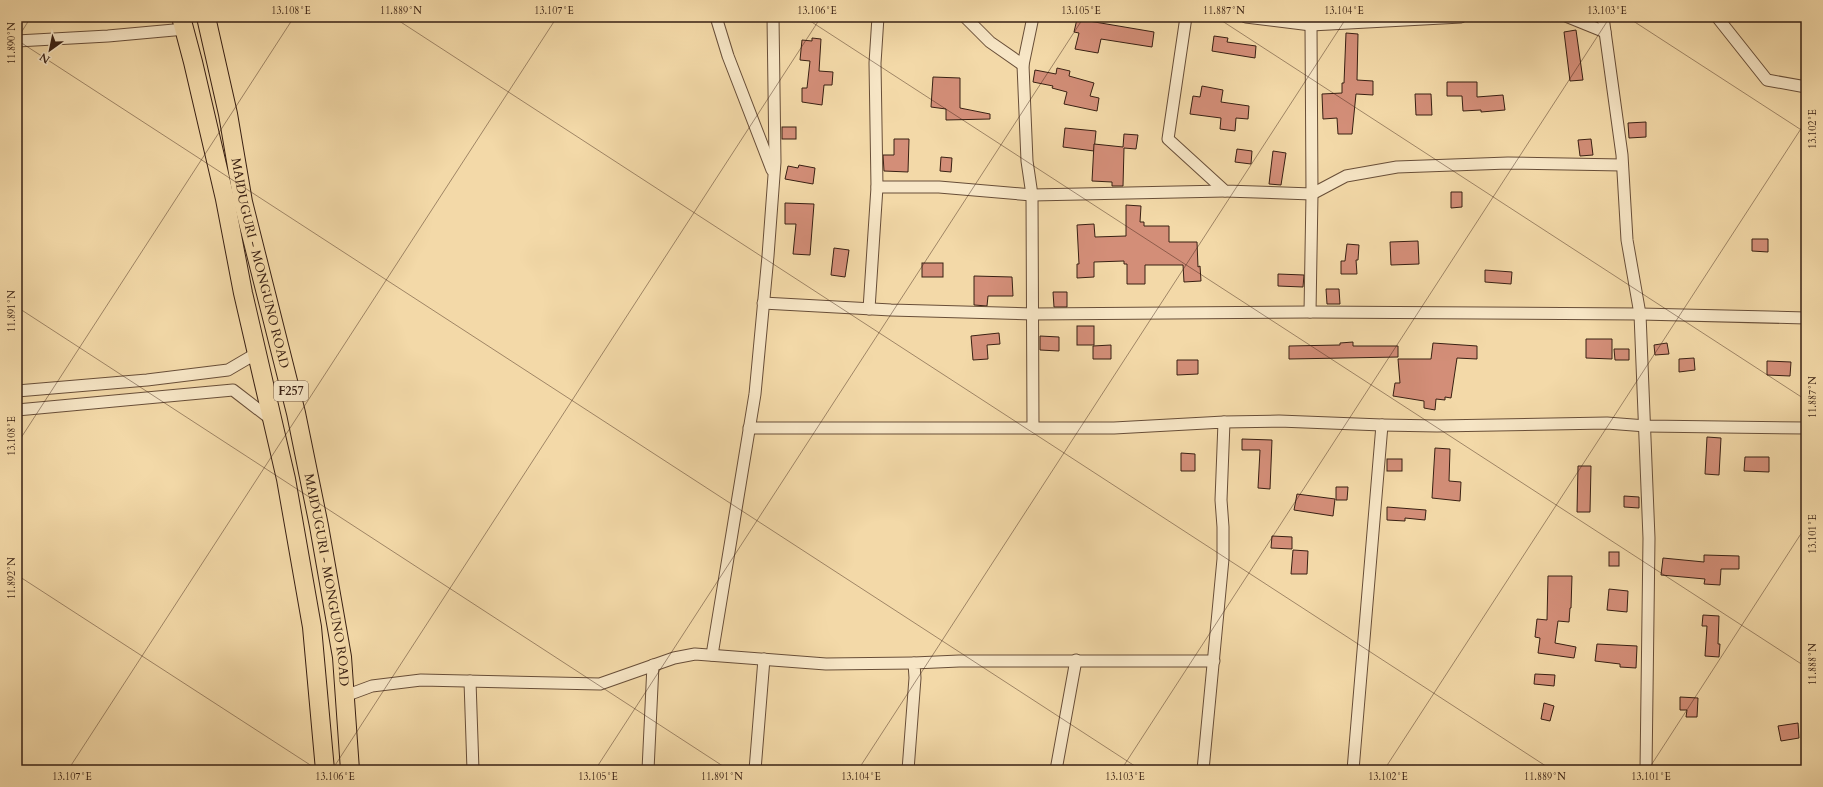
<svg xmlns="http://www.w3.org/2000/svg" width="1823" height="787" viewBox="0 0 1823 787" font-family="Cardo,serif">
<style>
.building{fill:#d38e78;stroke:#392013}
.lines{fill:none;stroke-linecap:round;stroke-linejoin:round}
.minor-casing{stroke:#684e38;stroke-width:13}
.primary-casing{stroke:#392013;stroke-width:20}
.minor{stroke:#f7e6c6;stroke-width:11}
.primary{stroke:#f3d9a8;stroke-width:18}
.ticks{fill:none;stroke:#392013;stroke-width:1;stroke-opacity:0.45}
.labels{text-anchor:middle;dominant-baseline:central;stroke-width:3;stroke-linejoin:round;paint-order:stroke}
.shield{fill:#f7e6c6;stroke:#725b49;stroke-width:1}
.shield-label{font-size:12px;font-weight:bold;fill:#392013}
.street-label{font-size:13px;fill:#392013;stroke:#f7e6c6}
.neatline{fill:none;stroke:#392013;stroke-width:1.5}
.ticks-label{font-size:10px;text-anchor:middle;fill:#392013}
</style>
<rect width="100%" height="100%" fill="#f3d9a8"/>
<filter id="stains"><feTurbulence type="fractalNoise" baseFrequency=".005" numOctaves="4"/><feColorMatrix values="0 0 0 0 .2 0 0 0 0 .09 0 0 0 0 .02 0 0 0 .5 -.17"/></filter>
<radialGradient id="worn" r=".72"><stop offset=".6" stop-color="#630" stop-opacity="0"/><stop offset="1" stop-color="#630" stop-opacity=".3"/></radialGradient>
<!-- building -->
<g class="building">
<polygon points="1077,19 1154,32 1152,47 1101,39 1098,53 1075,49 1079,33 1074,32"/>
<polygon points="1576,30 1583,80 1570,81 1564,32"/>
<polygon points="1346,33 1358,34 1357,80 1373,81 1373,95 1356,94 1352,134 1338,134 1337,118 1323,119 1322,94 1342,93 1342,83 1344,83"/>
<polygon points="1214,36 1228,38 1227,42 1256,46 1255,58 1212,51"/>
<polygon points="812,38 821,39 819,71 833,72 832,85 824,85 822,105 802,102 802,88 807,88 810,61 800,60 802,40 812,41"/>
<polygon points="1057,68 1070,71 1069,76 1094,83 1090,96 1099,98 1097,111 1064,104 1067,92 1052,88 1053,86 1033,82 1035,70 1056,74"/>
<polygon points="933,77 960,78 960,108 990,114 990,119 946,120 946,109 931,107"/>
<polygon points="1447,82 1477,82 1477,97 1503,95 1505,110 1481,112 1481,110 1463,111 1462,96 1447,96"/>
<polygon points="1202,86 1223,90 1221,102 1249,106 1248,119 1236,118 1235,131 1220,129 1221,118 1190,114 1193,96 1200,97"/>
<polygon points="1415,94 1431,94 1432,115 1416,115"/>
<polygon points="1646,122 1646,137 1629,138 1628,123"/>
<rect x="782" y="127" width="14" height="12"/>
<polygon points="1065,128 1096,131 1094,151 1063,147"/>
<polygon points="1124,134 1138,135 1136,149 1124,148 1123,186 1112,186 1112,182 1092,181 1094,144 1123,147"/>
<polygon points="894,139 909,139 908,172 884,171 883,155 894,155"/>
<polygon points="1591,139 1593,155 1580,156 1578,140"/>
<polygon points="1237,149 1252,151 1251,164 1235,162"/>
<polygon points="1273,151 1286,153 1281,185 1269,184"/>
<polygon points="941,157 952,158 951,172 940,171"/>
<polygon points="799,165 815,168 813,184 785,179 788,166 798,168"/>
<polygon points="1451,192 1462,192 1462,207 1451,208"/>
<polygon points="785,203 814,204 810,255 793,254 796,224 785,224"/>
<polygon points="1126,205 1141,206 1140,222 1144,222 1144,226 1169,226 1169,242 1197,242 1198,267 1200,266 1201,281 1184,282 1183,265 1145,265 1145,284 1127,284 1127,264 1124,264 1124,261 1094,262 1094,277 1077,278 1077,264 1079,264 1077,225 1094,224 1095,237 1126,236"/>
<polygon points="1752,239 1768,239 1768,252 1752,251"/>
<polygon points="1418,241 1419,264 1391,265 1390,242"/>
<polygon points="1347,244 1359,245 1358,260 1356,260 1357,274 1341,274 1341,261 1345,261"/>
<polygon points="834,248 849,250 845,277 831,275"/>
<rect x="922" y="263" width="21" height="14"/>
<polygon points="1485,270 1512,272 1511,284 1485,282"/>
<polygon points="1278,274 1304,275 1303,287 1278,286"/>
<polygon points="974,276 1012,277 1013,296 988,296 987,306 974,305"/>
<polygon points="1326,289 1339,289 1340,304 1327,304"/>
<polygon points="1053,292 1067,292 1067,307 1054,307"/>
<rect x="1077" y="326" width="17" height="19"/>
<polygon points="999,333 1000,344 987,345 988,359 973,360 971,336"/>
<polygon points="1040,336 1059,337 1059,351 1040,350"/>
<polygon points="1586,339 1612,339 1612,359 1586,358"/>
<polygon points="1353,342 1353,346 1398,346 1398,357 1289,359 1289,346 1340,345 1340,343"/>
<polygon points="1433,343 1477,346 1477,359 1457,358 1451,398 1445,397 1445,400 1436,399 1435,410 1424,408 1424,401 1393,396 1395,383 1400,383 1398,359 1431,359"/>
<polygon points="1667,343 1669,354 1655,355 1654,345"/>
<polygon points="1111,345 1111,359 1093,359 1093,346"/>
<polygon points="1614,349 1629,349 1629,360 1615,360"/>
<polygon points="1694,358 1695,370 1679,372 1679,359"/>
<polygon points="1177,360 1198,360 1198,374 1177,375"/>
<polygon points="1767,361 1791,362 1790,376 1767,375"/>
<polygon points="1707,437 1721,438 1719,475 1705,474"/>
<polygon points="1242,439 1272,440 1270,489 1258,488 1260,450 1242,450"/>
<polygon points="1435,448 1450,449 1449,481 1461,482 1460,501 1432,498"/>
<polygon points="1181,453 1195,454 1195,471 1181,471"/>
<polygon points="1745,457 1769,457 1769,472 1744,471"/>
<rect x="1387" y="459" width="15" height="12"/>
<polygon points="1578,466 1591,466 1590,512 1577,512"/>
<polygon points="1336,487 1348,487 1347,500 1336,500"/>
<polygon points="1297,494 1335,499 1333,516 1294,510"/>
<polygon points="1624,496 1639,497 1639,508 1624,507"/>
<polygon points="1387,507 1426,510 1425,520 1405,518 1405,521 1387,520"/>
<polygon points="1272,536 1292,537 1292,549 1271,548"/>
<polygon points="1293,550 1308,551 1307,574 1291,574"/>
<rect x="1609" y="552" width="10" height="14"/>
<polygon points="1704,555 1739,556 1739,569 1721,569 1720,585 1704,584 1705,579 1661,575 1663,558 1704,562"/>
<polygon points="1548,576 1572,576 1571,608 1570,608 1569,622 1558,621 1555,643 1576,647 1574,658 1538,653 1540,638 1535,637 1537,619 1547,620"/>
<polygon points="1609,589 1628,591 1627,612 1607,610"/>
<polygon points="1703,615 1719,616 1718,644 1720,644 1719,657 1705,656 1707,626 1702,626"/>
<polygon points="1597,644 1637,646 1636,668 1620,667 1620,664 1595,661"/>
<polygon points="1535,674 1555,675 1554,686 1534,684"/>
<polygon points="1680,697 1698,698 1697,717 1686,717 1687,710 1680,710"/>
<polygon points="1544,703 1554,706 1550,721 1541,719"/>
<polygon points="1798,723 1799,738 1781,741 1778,726"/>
</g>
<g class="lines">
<!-- minor casing -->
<g class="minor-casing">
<g id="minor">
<polyline points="716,17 728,56 772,170"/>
<polyline points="965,17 990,42 1023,65"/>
<polyline points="1186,17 1168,139 1225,191 1312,194 1346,176 1397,167 1508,163 1622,165"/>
<polyline points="1246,17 1311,25 1461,17"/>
<polyline points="1568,17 1605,32"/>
<polyline points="1603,17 1622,155 1627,240 1640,314 1649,538 1646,770"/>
<polyline points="1717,17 1767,80 1806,87"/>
<polyline points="17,41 108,36 185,29"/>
<polyline points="877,187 939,187 1032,195 1225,191"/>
<polyline points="763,303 891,310 1033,314 1310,312 1640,314 1806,318"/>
<polyline points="869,309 877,187 875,63 878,17"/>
<polyline points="1310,312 1312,194 1311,25"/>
<polyline points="17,391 147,380 228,370 257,353"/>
<polyline points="17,410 233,390 272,420"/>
<polyline points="1224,422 1279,421 1382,425 1437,426 1607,423 1646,426 1806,428"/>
<polyline points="749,428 1114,428 1224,422 1221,500 1223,527 1223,559 1203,770"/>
<polyline points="1033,428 1032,195 1027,161 1023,65 1033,17"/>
<polyline points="712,655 755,394 768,256 775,162 773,17"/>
<polyline points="470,681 473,770"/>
<polyline points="345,696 372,686 421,680 600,684 674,658 695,654 826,664 914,663"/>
<polyline points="648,770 653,665"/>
<polyline points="755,770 764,659"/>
<polyline points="908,770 915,678 914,663 959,661 1214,661"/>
<polyline points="1056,770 1076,660"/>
<polyline points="1353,770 1382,425"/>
</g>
</g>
<!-- primary casing -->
<g class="primary-casing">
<g id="primary">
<polyline points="181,17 193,62 225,199 243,293 286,479 312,627 325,770"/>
<path id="s1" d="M206 17 228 114 243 202 296 413 319 526 342 657 350 770"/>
</g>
</g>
<!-- minor -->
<use href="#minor" class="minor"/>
<!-- primary -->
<use href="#primary" class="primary"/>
</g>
<!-- ticks -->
<path class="ticks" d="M393 17 1552 770M804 17 1806 667M1216 17 1806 400M1627 17 1806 133M17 39 31 17M17 40 1141 770M17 307 729 770M17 444 294 17M17 575 318 770M68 770 557 17M332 770 821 17M595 770 1084 17M858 770 1347 17M1121 770 1610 17M1384 770 1806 121M1648 770 1806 526"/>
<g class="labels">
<!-- shield labels -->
<rect class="shield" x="274" y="381" width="34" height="20" rx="3"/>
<g class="shield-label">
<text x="291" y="391">F257</text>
</g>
<!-- street labels -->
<g class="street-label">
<text stroke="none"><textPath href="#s1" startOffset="252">MAIDUGURI - MONGUNO ROAD</textPath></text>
<text stroke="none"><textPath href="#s1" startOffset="576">MAIDUGURI - MONGUNO ROAD</textPath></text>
</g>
</g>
<!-- margin -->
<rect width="1823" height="787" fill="none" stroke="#f3d9a8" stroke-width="44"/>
<!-- north arrow -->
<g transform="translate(50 50) rotate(213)" stroke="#f7e6c6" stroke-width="3" paint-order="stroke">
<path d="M0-3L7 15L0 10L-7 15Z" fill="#392013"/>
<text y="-6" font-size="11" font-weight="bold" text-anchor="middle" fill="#392013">N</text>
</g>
<rect x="22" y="22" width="1779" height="743" class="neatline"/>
<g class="ticks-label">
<text x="291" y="14">13.108°E</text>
<text x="401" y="14">11.889°N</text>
<text x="554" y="14">13.107°E</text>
<text x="817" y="14">13.106°E</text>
<text x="1081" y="14">13.105°E</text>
<text x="1224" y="14">11.887°N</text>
<text x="1344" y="14">13.104°E</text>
<text x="1607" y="14">13.103°E</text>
<text transform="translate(11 43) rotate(-90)" y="4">11.890°N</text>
<text transform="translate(1812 129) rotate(-90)" y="4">13.102°E</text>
<text transform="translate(11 311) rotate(-90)" y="4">11.891°N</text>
<text transform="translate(1812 397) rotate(-90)" y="4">11.887°N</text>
<text transform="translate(11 436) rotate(-90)" y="4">13.108°E</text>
<text transform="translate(1812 534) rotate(-90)" y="4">13.101°E</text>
<text transform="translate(11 578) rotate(-90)" y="4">11.892°N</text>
<text transform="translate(1812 664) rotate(-90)" y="4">11.888°N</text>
<text x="72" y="780">13.107°E</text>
<text x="335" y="780">13.106°E</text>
<text x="598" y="780">13.105°E</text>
<text x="722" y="780">11.891°N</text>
<text x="861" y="780">13.104°E</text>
<text x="1125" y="780">13.103°E</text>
<text x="1388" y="780">13.102°E</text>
<text x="1545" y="780">11.889°N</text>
<text x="1651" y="780">13.101°E</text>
</g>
<rect width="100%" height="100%" filter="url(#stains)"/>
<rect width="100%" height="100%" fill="url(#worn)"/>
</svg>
